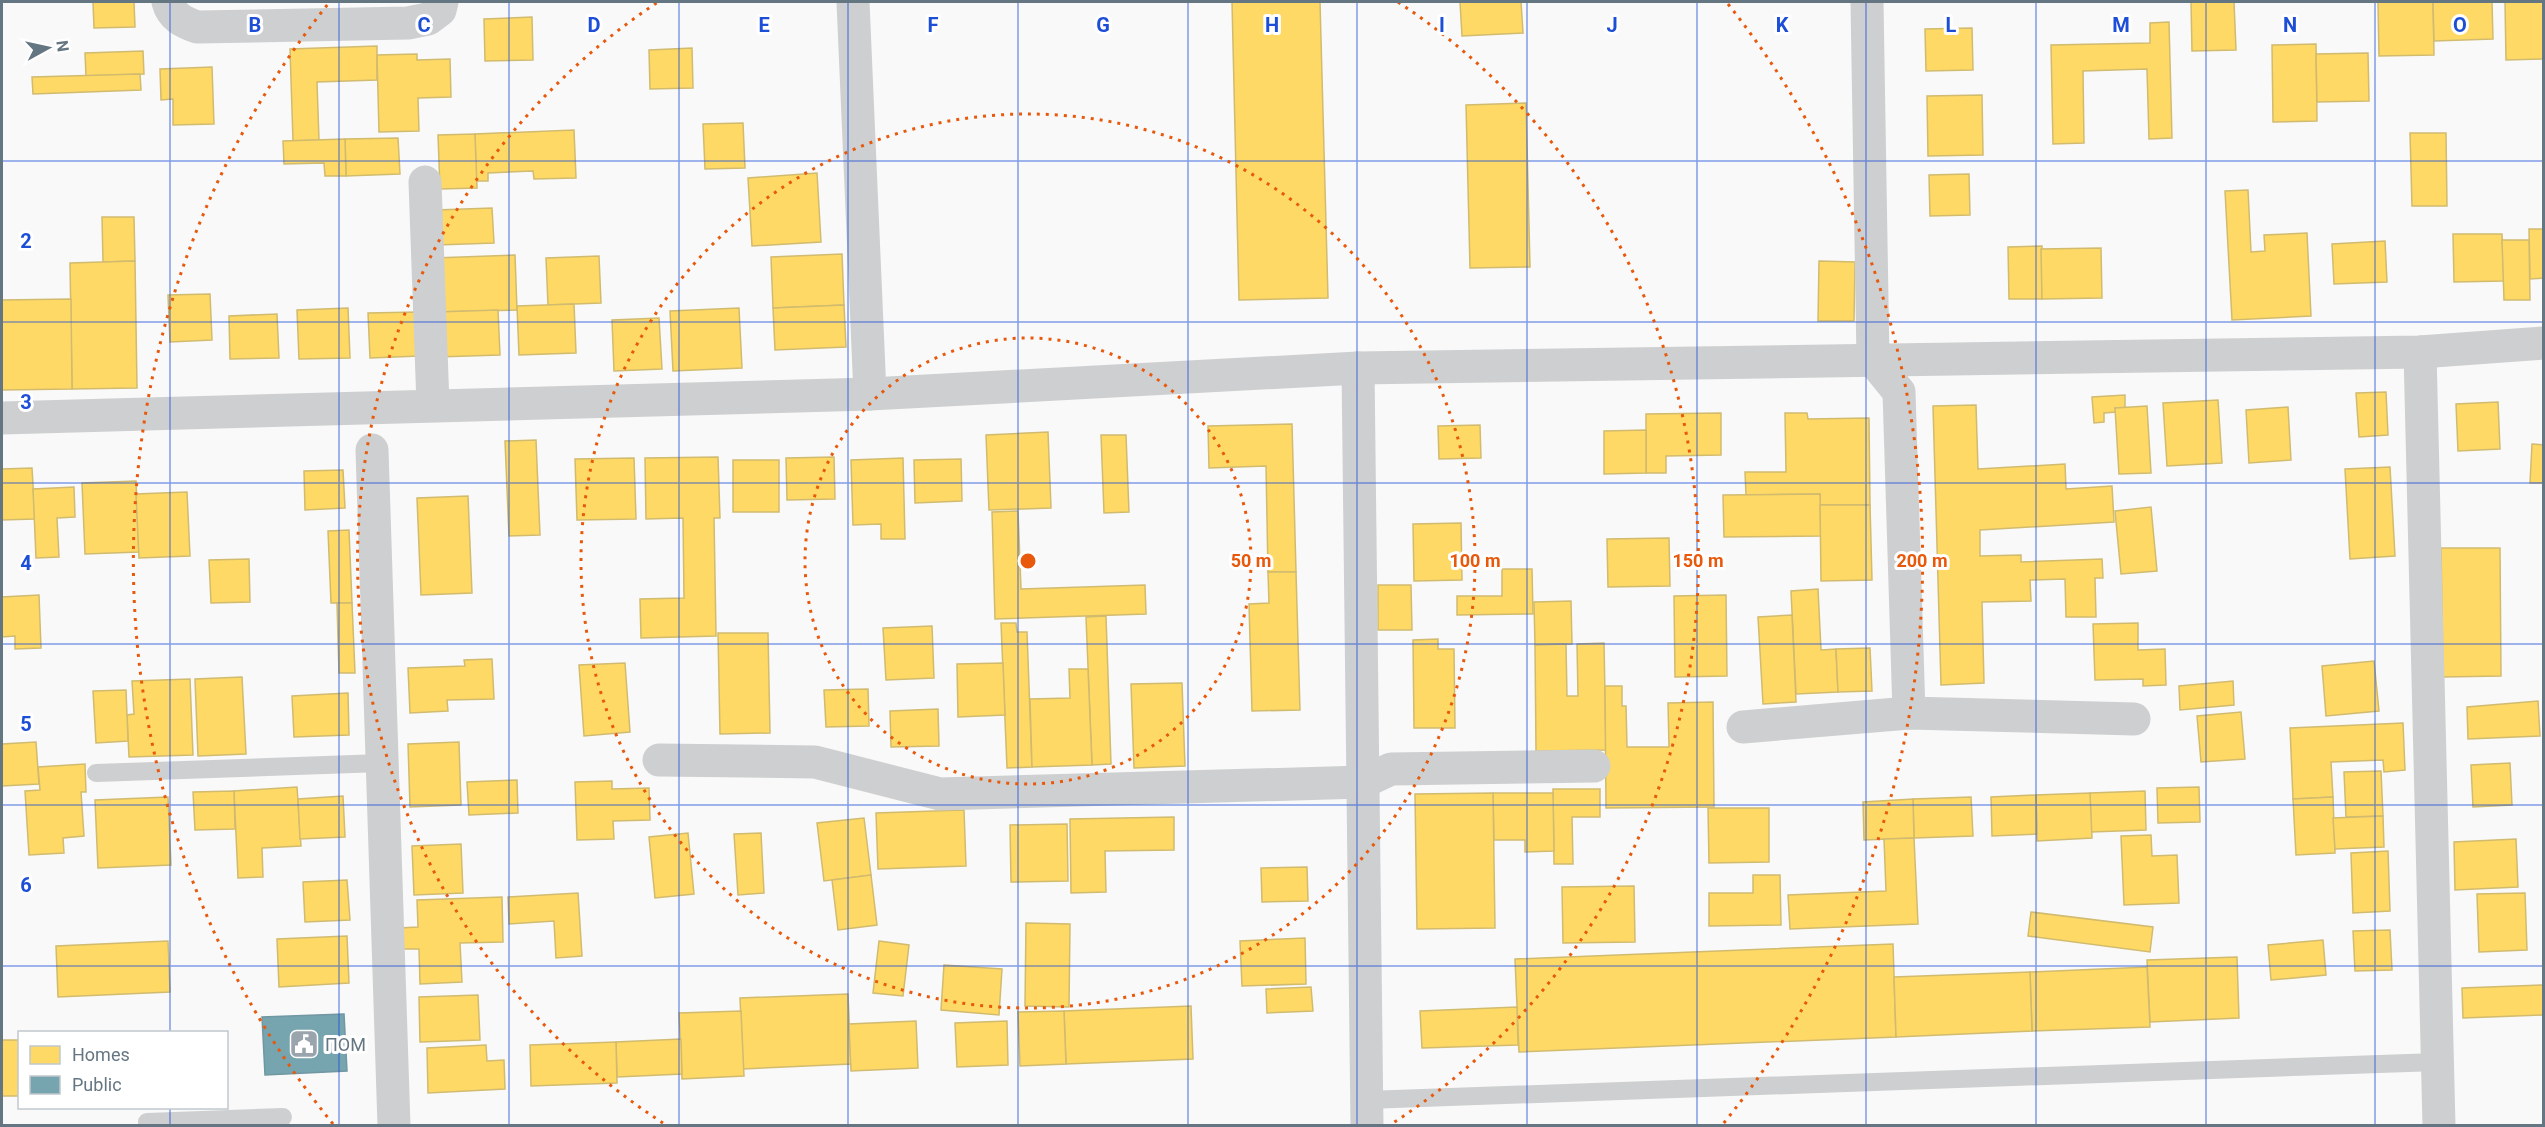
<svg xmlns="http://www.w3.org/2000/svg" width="2545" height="1127" viewBox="0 0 2545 1127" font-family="Roboto,sans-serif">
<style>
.homes{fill:#ffd966;stroke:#d1bb6f;stroke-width:1.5}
.public{fill:#76a5af;stroke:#7197a2;stroke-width:1.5}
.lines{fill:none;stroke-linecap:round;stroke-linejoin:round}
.service{stroke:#cecfd0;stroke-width:18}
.minor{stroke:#cecfd0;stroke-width:33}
.grid{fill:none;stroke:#1d4ed8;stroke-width:1.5;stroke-opacity:0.55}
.ring{fill:none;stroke:#e8590c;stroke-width:3;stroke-dasharray:3 6}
.labels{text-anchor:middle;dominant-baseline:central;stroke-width:6;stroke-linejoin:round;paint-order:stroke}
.poi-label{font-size:18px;fill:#657683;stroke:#fff;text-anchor:start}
.grid-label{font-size:20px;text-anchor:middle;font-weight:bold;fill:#1d4ed8;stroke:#fff;stroke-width:6;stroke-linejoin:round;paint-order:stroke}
.centre{fill:#e8590c;stroke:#fff;stroke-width:3}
.ring-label{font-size:18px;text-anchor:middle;font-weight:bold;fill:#e8590c;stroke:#fff;stroke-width:6;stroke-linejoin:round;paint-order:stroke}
</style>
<rect width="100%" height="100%" fill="#f9f9f9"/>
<!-- homes -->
<g class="homes">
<polygon points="93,2 134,2 135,27 94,28"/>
<polygon points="1232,2 1320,2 1328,298 1239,300"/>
<polygon points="1460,2 1521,2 1523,33 1462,36"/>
<polygon points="2191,2 2234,2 2236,50 2192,51"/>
<polygon points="2378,2 2433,2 2434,55 2379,56"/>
<polygon points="2433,2 2492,2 2493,39 2434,41"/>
<polygon points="2505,2 2544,2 2544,59 2506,60"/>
<polygon points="532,17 533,60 485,61 484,19"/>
<polygon points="2169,22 2172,138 2149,139 2147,69 2083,71 2084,143 2053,144 2051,45 2150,43 2150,23"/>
<polygon points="1972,28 1973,70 1926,71 1925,29"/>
<polygon points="2316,44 2317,121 2273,122 2272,45"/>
<polygon points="377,46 377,80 317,82 319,140 293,141 290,49"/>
<polygon points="692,48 693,88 650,89 649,50"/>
<polygon points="143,51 144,74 86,76 85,53"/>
<polygon points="2368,53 2369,101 2317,102 2316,54"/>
<polygon points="417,54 417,60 450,59 451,97 418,98 419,131 379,132 377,55"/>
<polygon points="212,67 214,124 173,125 173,99 161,100 160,69"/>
<polygon points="140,74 141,90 33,94 32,77"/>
<polygon points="1982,95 1983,155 1928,156 1927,96"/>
<polygon points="1526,103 1530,267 1470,268 1466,105"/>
<polygon points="743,123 745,168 705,169 703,124"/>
<polygon points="574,130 576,178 534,179 533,171 488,173 488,181 476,181 475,134"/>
<polygon points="2410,133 2446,133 2447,206 2412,206"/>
<polygon points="475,134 477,188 440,189 438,135"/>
<polygon points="398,138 400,174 346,176 345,139"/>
<polygon points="345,139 346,176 325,176 324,163 284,164 283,141"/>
<polygon points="817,173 821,242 752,246 748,178"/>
<polygon points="1969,174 1970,215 1930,216 1929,175"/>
<polygon points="2248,190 2251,252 2265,251 2264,235 2307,233 2311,316 2232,320 2225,191"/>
<polygon points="492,208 494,243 437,245 436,210"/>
<polygon points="102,217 134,217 135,261 103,262"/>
<polygon points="2529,229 2544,229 2544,278 2530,279"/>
<polygon points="2453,234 2502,234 2504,281 2454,282"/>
<polygon points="2502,240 2529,240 2530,300 2504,300"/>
<polygon points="2385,241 2387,282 2334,284 2332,244"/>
<polygon points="2042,246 2042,299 2009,299 2008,247"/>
<polygon points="2101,248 2102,298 2042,299 2041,249"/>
<polygon points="842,254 844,305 773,308 771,257"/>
<polygon points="515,255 517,310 436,312 434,258"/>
<polygon points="599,256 601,303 548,305 546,258"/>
<polygon points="135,261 137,388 72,389 70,263"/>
<polygon points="1819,261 1855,262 1854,321 1818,321"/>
<polygon points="210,294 212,340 170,342 168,295"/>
<polygon points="71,299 72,389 2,390 2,300"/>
<polygon points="574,304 576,353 519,355 517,306"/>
<polygon points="844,305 846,347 775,350 773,308"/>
<polygon points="348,308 350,358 299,359 297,310"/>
<polygon points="739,308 742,368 673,371 670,311"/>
<polygon points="498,310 500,355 437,357 436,312"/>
<polygon points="417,312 419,356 370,358 368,313"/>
<polygon points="277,314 279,358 230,359 229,316"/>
<polygon points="659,318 662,369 614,371 612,320"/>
<polygon points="2386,392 2388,435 2359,437 2356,393"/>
<polygon points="2125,395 2125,408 2115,408 2116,412 2104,413 2104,422 2094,423 2092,397"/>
<polygon points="2218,400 2222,463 2167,466 2163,403"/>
<polygon points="2498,402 2500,449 2458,451 2456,404"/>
<polygon points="1976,405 1978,469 2065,464 2066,489 2112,486 2114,522 1980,530 1980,556 2021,555 2021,562 2102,559 2103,578 2095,578 2096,617 2066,617 2065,579 2030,580 2031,601 1982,602 1984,683 1941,685 1933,406"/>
<polygon points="2147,406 2151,473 2119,474 2115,408"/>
<polygon points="2288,407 2291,460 2249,463 2246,410"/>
<polygon points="1721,413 1721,455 1666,456 1666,473 1646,473 1646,414"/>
<polygon points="1785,413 1807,413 1808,419 1869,418 1870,505 1820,505 1820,494 1746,495 1745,472 1786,472"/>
<polygon points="1292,424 1296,572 1268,572 1266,466 1209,468 1208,426"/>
<polygon points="1480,425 1481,458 1439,459 1438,426"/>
<polygon points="1646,430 1646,473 1604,474 1604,431"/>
<polygon points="1048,432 1051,508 989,510 986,435"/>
<polygon points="1101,435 1126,435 1129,512 1104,513"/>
<polygon points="536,440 540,535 509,536 505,441"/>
<polygon points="2532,444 2544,445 2544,483 2530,483"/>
<polygon points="718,457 720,518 714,518 716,636 641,638 640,599 684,598 683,518 646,519 645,458"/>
<polygon points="834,457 835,499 787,500 786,458"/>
<polygon points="634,458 636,519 577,520 575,459"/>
<polygon points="903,458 905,539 881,539 881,524 853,525 851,460"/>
<polygon points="961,459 962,501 915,503 914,460"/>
<rect x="733" y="460" width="46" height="52"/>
<polygon points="2390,467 2395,556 2350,559 2345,469"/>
<polygon points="32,468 35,519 2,520 2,469"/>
<polygon points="343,470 345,508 305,510 304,471"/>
<polygon points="136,481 139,552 85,554 82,483"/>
<polygon points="74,487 75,517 57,518 59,557 36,558 33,489"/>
<polygon points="187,492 190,556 139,558 136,494"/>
<polygon points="1820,494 1821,536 1724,537 1723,495"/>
<polygon points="468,496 472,593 421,595 417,498"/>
<polygon points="1820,505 1870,505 1872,580 1821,581"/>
<polygon points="2151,507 2157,571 2121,574 2115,511"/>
<polygon points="1018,511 1021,589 1145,585 1146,614 995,619 992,512"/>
<polygon points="1461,523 1462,580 1414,581 1413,524"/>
<polygon points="349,530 352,603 331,603 328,531"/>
<polygon points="1669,538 1670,586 1608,587 1607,539"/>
<polygon points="2441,548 2500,548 2501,676 2443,677"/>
<polygon points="249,559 250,602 211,603 209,560"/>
<polygon points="1502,569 1532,569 1533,614 1457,615 1457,596 1502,596"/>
<polygon points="1268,572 1296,572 1300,710 1252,711 1249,604 1269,603"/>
<polygon points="1378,585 1411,585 1412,630 1378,630"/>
<polygon points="1818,589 1821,650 1836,649 1838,692 1796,694 1791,591"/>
<polygon points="39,595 41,648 15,649 15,636 2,637 2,597"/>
<polygon points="1726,595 1727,676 1675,677 1674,596"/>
<polygon points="1571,601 1572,644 1535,645 1534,602"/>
<polygon points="337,603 352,603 355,673 339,673"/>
<polygon points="1792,615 1796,702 1763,704 1758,617"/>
<polygon points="1106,616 1111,764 1092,765 1086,617"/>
<polygon points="1001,623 1016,623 1017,632 1027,632 1032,767 1007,768"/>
<polygon points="2138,623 2138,650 2165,649 2166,685 2143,686 2143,679 2095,680 2093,624"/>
<polygon points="932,626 934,678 886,680 883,628"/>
<polygon points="718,633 768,633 770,733 720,734"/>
<polygon points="1438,639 1438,649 1454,649 1455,728 1414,728 1413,640"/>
<polygon points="1604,643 1606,750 1536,751 1535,645 1566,644 1567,696 1578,696 1577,644"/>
<polygon points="1870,648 1872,691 1838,692 1836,649"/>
<polygon points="492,659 494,699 447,700 448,711 410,713 408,668 465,666 464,660"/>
<polygon points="2374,661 2379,711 2326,716 2322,666"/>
<polygon points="625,663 630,732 584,736 579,665"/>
<polygon points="1003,663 1005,715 958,717 957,664"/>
<polygon points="1069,669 1088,669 1092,765 1032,767 1030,699 1070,698"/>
<polygon points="242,677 246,754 198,756 195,679"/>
<polygon points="190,679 193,755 129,757 127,715 134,714 132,681"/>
<polygon points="2233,681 2234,705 2180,710 2179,686"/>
<polygon points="1182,683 1185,766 1134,768 1131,684"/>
<polygon points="1605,686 1622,686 1622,706 1626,706 1627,747 1669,747 1668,703 1713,702 1714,807 1606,808"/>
<polygon points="868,689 869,726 826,727 824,690"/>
<polygon points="126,690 128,741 96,743 93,691"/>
<polygon points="348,693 349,735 294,737 292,696"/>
<polygon points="2538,701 2540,736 2468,739 2467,707"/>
<polygon points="938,709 939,746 891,747 890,711"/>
<polygon points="2241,712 2245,759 2201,762 2197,716"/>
<polygon points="2403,723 2405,770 2384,772 2383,760 2331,762 2333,797 2293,799 2290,728"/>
<polygon points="36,742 39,784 2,786 2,744"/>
<polygon points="459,742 461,805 410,807 408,744"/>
<polygon points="2510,763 2512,805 2473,807 2471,765"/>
<polygon points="85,764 86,792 81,792 84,836 63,838 64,853 29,855 25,791 40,790 38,767"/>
<polygon points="2381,771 2383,816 2346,817 2344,772"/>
<polygon points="517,780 518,813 469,815 467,782"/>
<polygon points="612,781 612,789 649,788 650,820 613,821 614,839 577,840 575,782"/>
<polygon points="297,787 301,846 262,848 263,877 238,878 234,791"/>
<polygon points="2199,787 2200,822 2158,823 2157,788"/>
<polygon points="1553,789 1600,789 1600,817 1572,817 1573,864 1554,864"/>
<polygon points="234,791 235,829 195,830 193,792"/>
<polygon points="2145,791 2146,830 2091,832 2090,793"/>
<polygon points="1493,793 1553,793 1554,851 1525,852 1525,840 1494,840"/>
<polygon points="1493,793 1495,928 1417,929 1415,794"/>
<polygon points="2090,793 2092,838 2037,841 2036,795"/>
<polygon points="2036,795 2037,834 1992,836 1991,797"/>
<polygon points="343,796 345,837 300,839 298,799"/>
<polygon points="168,797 171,865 98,868 95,800"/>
<polygon points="1971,797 1973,836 1914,838 1913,799"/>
<polygon points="2333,797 2335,853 2296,855 2293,799"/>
<polygon points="1913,799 1914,838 1864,840 1863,802"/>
<polygon points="1708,808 1769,808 1769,862 1709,863"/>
<polygon points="964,810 966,866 878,869 876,813"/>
<polygon points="2383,816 2384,847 2335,849 2333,818"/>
<polygon points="1174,817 1174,850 1105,851 1106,892 1071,893 1070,819"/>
<polygon points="864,818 871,875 824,881 817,823"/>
<polygon points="1067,824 1068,881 1011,882 1010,825"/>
<polygon points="688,833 694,894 655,898 649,837"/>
<polygon points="761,833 764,893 738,895 734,834"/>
<polygon points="2151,835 2152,856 2177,855 2179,903 2124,905 2121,836"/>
<polygon points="1914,838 1918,924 1790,929 1788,895 1886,891 1884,839"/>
<polygon points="2516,839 2518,887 2455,890 2454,842"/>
<polygon points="461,844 463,893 414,895 412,846"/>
<polygon points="2388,851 2390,911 2353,913 2351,853"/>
<polygon points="1307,867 1308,901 1262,902 1261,868"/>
<polygon points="871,875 877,925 838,930 832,880"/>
<polygon points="1753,875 1780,875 1781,925 1709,926 1709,893 1753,893"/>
<polygon points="347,880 350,920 305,922 303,882"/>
<polygon points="1634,886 1635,942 1563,943 1562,887"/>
<polygon points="578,893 582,956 556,958 554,921 509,924 508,897"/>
<polygon points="2525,893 2527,950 2479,952 2477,894"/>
<polygon points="502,897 503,942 460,943 462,982 420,984 419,949 400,949 399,928 418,927 417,900"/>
<polygon points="2031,912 2153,927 2150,952 2028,936"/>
<polygon points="1026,923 1070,924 1069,1007 1025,1006"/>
<polygon points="2390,930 2392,970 2355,971 2353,931"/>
<polygon points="347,936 349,983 279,987 277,939"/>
<polygon points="1305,938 1306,984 1242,986 1240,941"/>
<polygon points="2323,940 2326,975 2271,980 2268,945"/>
<polygon points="168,941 170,992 58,997 56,946"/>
<polygon points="879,941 909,945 903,996 873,993"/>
<polygon points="1893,944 1896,1037 1519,1052 1515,959"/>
<polygon points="2237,957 2239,1018 2150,1022 2147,960"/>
<polygon points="944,965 1002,969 999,1015 941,1010"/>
<polygon points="2147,967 2150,1027 2032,1031 2030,972"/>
<polygon points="2030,972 2032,1031 1896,1037 1894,977"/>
<polygon points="2544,985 2544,1015 2463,1018 2462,988"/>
<polygon points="1311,987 1313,1011 1267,1013 1266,989"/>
<polygon points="848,994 851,1064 743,1069 740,998"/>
<polygon points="478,995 480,1040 420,1042 419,997"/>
<polygon points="1191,1006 1193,1059 1066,1064 1064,1011"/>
<polygon points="1517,1007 1518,1045 1422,1048 1420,1011"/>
<polygon points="741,1011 744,1076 682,1079 679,1013"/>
<polygon points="1064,1011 1066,1064 1020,1066 1018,1012"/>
<polygon points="916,1021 918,1068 851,1071 849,1024"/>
<polygon points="1007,1021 1008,1065 957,1067 955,1023"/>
<polygon points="681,1039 682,1074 617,1077 616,1042"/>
<rect x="2" y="1040" width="18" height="56"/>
<polygon points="616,1042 617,1083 531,1086 530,1045"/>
<polygon points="486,1045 487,1061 504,1060 505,1089 428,1093 427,1048"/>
</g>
<!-- public -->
<polygon class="public" points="344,1014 347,1071 265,1075 262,1017"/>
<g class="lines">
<!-- service -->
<g class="service">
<polyline points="96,773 382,763"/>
<polyline points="1367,1100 2437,1062"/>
<polyline points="147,1122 283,1117"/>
</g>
<!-- minor -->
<g class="minor">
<path d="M168 2C172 17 183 22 197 27L408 23 428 19 440 10 442 2"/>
<polyline points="853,2 870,394"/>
<polyline points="1867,2 1873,360 1899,392 1909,713"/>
<polyline points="425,182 433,405"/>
<polyline points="2420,352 2439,1126"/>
<polyline points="1358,368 1367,1126"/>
<polyline points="2,418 870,394 1358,368 2420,352 2544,343"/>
<polyline points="372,450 394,1126"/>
<polyline points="1743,727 1909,713 2134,719"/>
<polyline points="659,760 815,762 940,794 1363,782 1391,769 1594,766"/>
</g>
</g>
<!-- grid -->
<path class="grid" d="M170 2V1032M339 2V1126M509 2V1126M679 2V1126M848 2V1126M1018 2V1126M1188 2V1126M1357 2V1126M1527 2V1126M1697 2V1126M1866 2V1126M2036 2V1126M2206 2V1126M2375 2V1126M2 161H2544M2 322H2544M2 483H2544M2 644H2544M2 805H2544M2 966H2544M170 1108V1126"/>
<!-- distance rings -->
<g class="ring">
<circle cx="1028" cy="561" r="223"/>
<circle cx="1028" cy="561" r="447"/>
<path d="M663 1123A670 670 0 0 1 658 2M1398 2A670 670 0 0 1 1393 1123"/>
<path d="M333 1124A894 894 0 0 1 328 4M1728 4A894 894 0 0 1 1723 1124"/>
</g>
<!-- icons -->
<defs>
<g id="civic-square" transform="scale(1.5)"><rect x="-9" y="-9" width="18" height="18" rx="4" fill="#99a4ac" stroke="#fff"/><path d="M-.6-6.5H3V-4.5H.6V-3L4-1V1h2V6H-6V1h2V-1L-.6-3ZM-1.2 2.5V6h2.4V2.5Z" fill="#fff"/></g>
</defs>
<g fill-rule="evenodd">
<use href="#civic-square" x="304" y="1044"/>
</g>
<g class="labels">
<!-- poi labels -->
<g class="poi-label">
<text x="325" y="1044">ПОМ</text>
</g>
</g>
<g class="grid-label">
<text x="255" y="32">B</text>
<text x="424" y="32">C</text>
<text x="594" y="32">D</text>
<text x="764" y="32">E</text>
<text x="933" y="32">F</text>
<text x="1103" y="32">G</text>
<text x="1272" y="32">H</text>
<text x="1442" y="32">I</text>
<text x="1612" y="32">J</text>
<text x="1782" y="32">K</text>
<text x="1951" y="32">L</text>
<text x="2121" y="32">M</text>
<text x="2290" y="32">N</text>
<text x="2460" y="32">O</text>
<text x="26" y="248">2</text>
<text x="26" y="409">3</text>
<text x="26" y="570">4</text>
<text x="26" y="731">5</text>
<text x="26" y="892">6</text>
</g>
<circle cx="1028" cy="561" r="9" class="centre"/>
<g class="ring-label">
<text x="1251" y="567">50 m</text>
<text x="1475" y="567">100 m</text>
<text x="1698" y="567">150 m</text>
<text x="1922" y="567">200 m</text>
</g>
<!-- border -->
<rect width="2545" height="1127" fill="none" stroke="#657683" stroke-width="6"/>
<!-- legend -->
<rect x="18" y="1031" width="210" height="78" fill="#ffffff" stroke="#c1c8cd" stroke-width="1.5"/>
<rect x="30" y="1046" width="30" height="18" fill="#ffd966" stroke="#c1c8cd" stroke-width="1.5"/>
<text x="72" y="1061" font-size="18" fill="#657683">Homes</text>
<rect x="30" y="1076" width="30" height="18" fill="#76a5af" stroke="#c1c8cd" stroke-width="1.5"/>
<text x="72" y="1091" font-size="18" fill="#657683">Public</text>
<!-- north arrow -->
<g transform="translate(48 48) rotate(82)" stroke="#ffffff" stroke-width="4.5" paint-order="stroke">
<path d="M0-4.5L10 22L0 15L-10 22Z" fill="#657683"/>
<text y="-9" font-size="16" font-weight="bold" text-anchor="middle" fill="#657683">N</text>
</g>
</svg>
